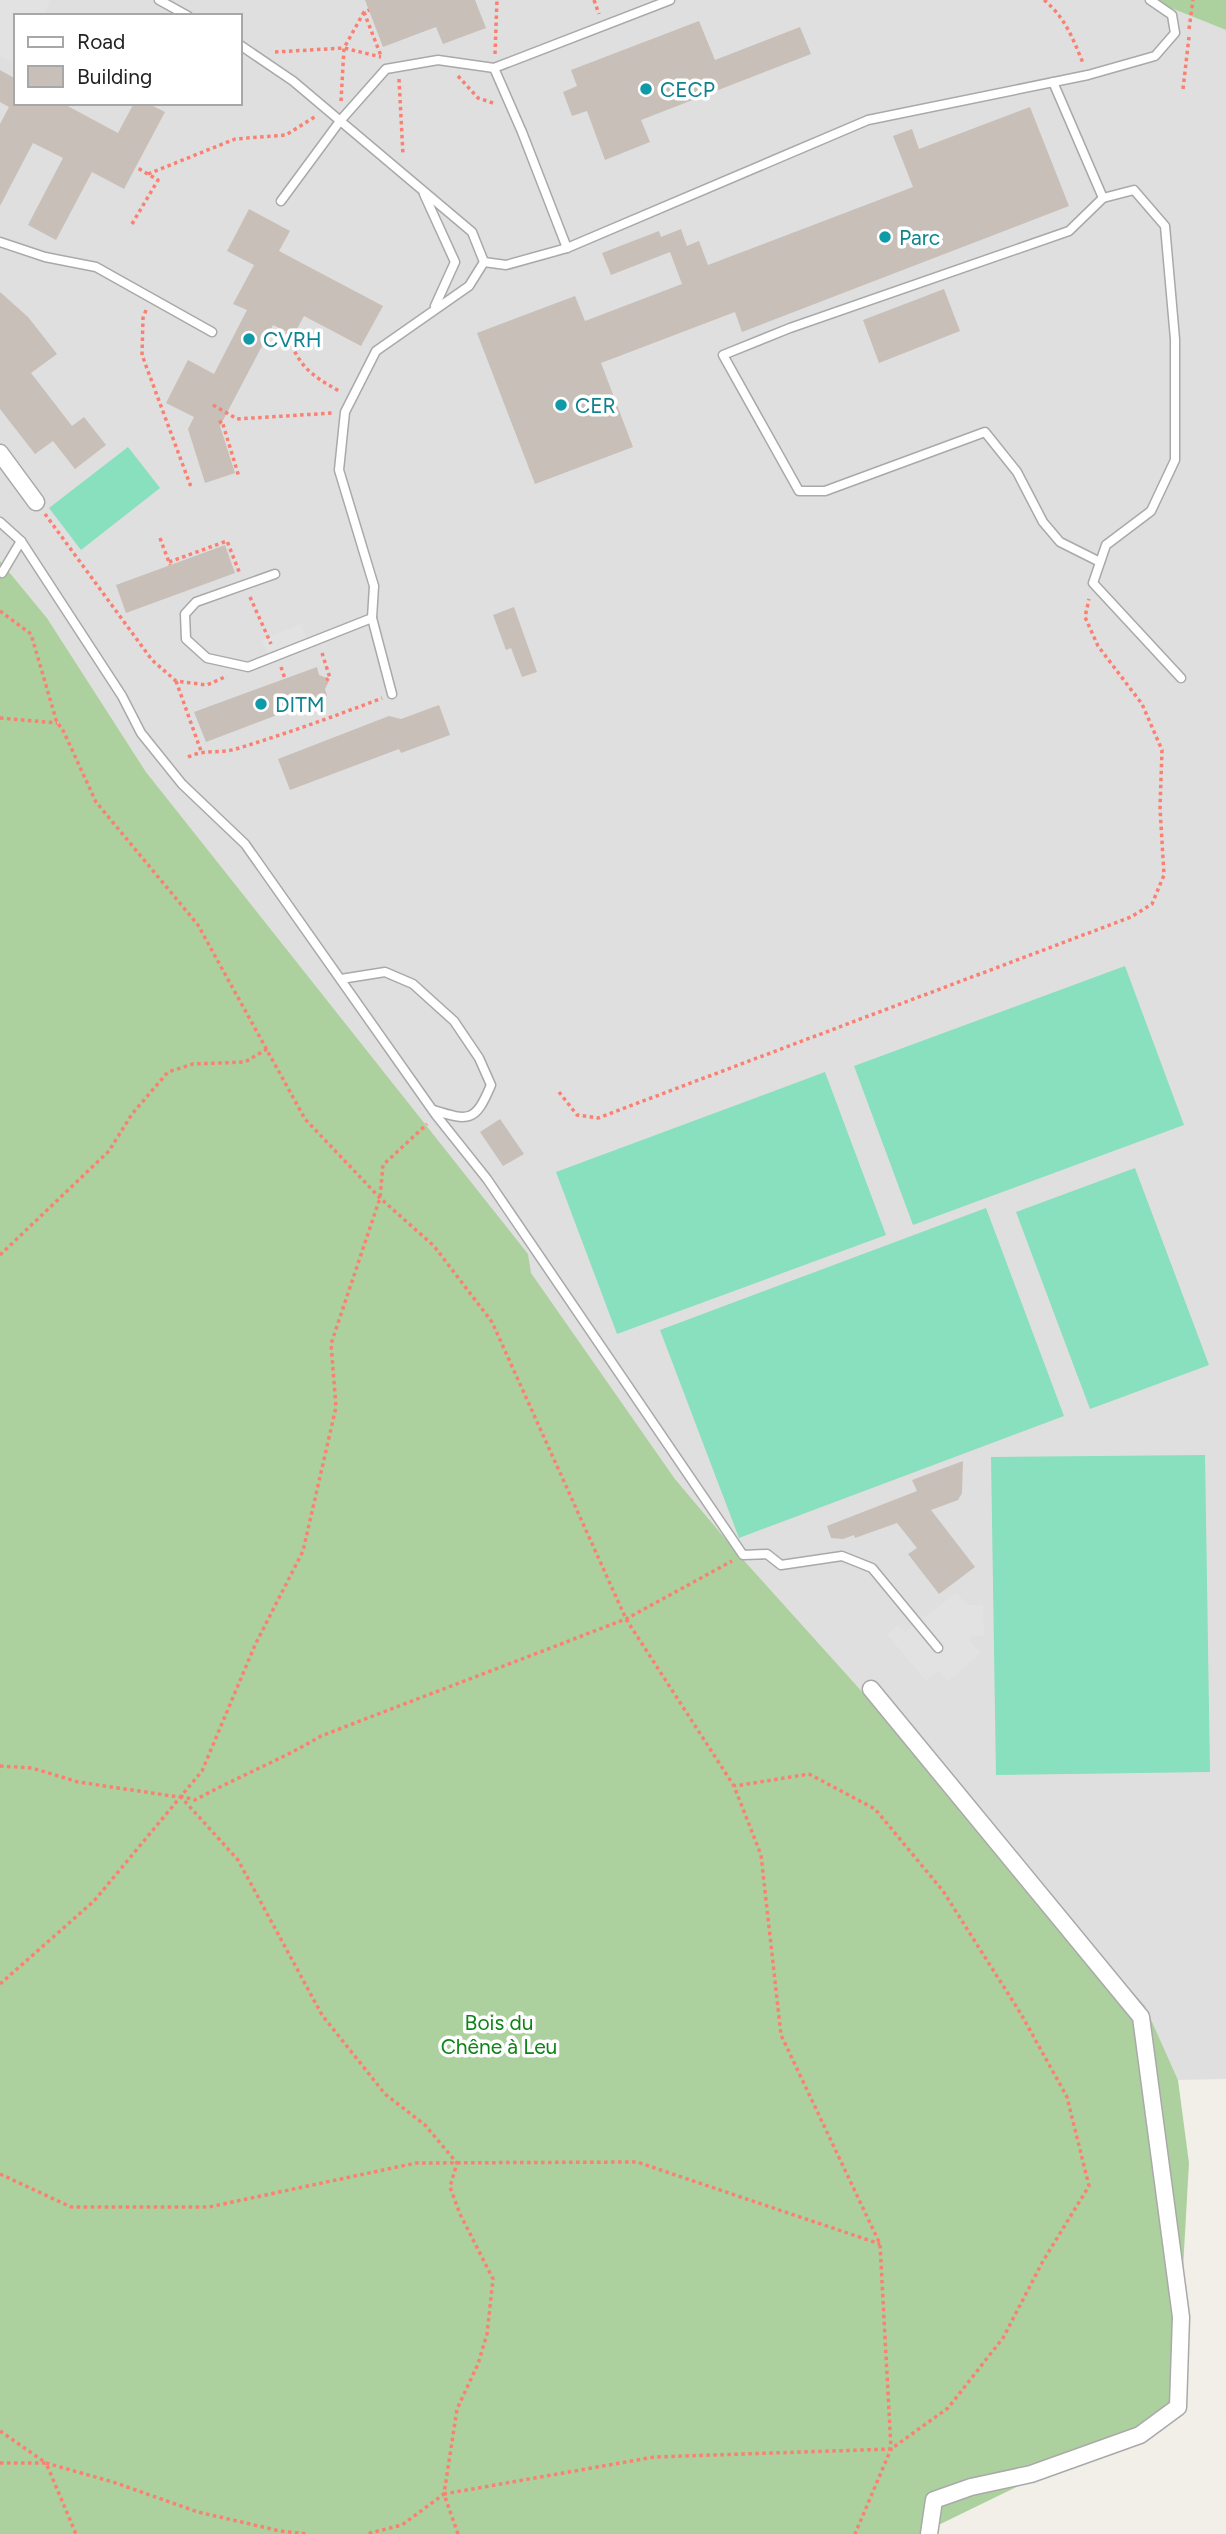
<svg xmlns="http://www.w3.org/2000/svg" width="1226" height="2534" viewBox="0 0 1226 2534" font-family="Figtree,sans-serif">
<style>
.residential{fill:#e0dfdf;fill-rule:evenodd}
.forest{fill:#add19e}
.pitch{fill:#88e0be}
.parking{fill:#e2e2e2}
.building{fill:#c7bfb8}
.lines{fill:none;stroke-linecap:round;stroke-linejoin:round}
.lane-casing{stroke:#a9a9a9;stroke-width:11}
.street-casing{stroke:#a9a9a9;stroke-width:19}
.path{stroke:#fa8072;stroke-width:3.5;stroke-dasharray:3.5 3.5;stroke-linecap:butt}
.lane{stroke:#fff;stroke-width:8}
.street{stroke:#fff;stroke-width:16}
.culture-dot{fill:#0f9aa8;stroke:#fff;stroke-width:2.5}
.labels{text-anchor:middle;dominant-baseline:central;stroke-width:7;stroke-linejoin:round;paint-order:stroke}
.culture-label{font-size:21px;fill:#0d838f;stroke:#fff;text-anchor:start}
.park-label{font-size:21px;fill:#0c8416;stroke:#fff}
</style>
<rect width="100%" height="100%" fill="#f2efe9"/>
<!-- residential -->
<path class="residential" d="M0 0H1151L1226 30V2079L1178 2080 1145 2006 740 1556 675 1479 530 1273 527 1254 146 772 47 618 0 561ZM16 16H240V103H16Z"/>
<!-- forest -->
<g class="forest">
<polygon points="1151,0 1226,0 1226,30"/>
<polygon points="0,561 47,618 146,772 528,1254 531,1273 675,1479 740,1556 1145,2006 1178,2080 1189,2163 1175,2410 920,2534 0,2534"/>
</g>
<!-- pitch -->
<g class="pitch">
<polygon points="128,447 160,488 81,550 49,508"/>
<polygon points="1125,966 1184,1125 913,1225 854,1066"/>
<polygon points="825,1072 886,1235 617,1334 556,1172"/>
<polygon points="1135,1168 1209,1365 1090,1409 1016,1212"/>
<polygon points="986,1208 1064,1416 739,1538 660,1330"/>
<polygon points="1205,1455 1210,1772 996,1775 991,1457"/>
</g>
<!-- parking -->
<g class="parking">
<polygon points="0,0 50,0 43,16 16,16 16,64 0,56"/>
<polygon points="301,624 310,644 270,660 262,640"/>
<polygon points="956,1593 968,1605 983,1605 984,1635 970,1637 970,1641 981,1653 948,1682 938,1671 926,1681 887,1635 898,1624 905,1632"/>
</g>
<!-- building -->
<g class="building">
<polygon points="365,0 475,0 486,28 443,44 436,27 383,47"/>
<polygon points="699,21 715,60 800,27 811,54 641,120 650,142 605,160 587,111 572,116 563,92 577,86 571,70"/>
<polygon points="0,70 16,79 16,103 62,103 118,133 134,103 147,103 165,112 124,189 92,172 56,240 28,225 63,158 33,143 0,206 0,124 9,107 0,102"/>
<polygon points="1030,107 1069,206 742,332 735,312 601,363 633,447 535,484 477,333 575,296 585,321 682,284 670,252 611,275 602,253 659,231 661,237 681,229 687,246 699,241 708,265 913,187 893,136 912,129 919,149"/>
<polygon points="249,209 290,231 279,251 383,306 361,346 304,316 297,329 287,332 273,325 220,426 235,473 205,483 188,429 194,417 166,403 188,360 214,374 247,310 233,304 254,265 227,251"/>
<polygon points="944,289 960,331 879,363 863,320"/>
<polygon points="0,292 28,317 57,354 31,373 72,426 84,417 106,445 75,469 53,441 35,454 0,409"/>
<polygon points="225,545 235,573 126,613 116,585"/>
<polygon points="514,607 537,672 522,677 511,648 506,650 493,615"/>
<polygon points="317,667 319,675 330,679 325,689 327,696 206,742 194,712"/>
<polygon points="439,705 450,735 401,753 399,749 290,790 278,759 389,716 401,719"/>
<polygon points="500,1119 524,1154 503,1166 480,1132"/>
<polygon points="963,1461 962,1493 958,1500 931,1510 975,1567 939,1594 908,1554 917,1548 897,1523 855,1538 854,1535 843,1539 831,1538 827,1526 917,1491 912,1480"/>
</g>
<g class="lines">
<!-- lane casing -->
<g class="lane-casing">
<g id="lane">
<polyline points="159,0 188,16"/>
<polyline points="240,45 293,81 472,232 484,262 469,286 376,351 345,412 339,470 374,586 372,618 392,694"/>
<polyline points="1053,82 1103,198 1134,190 1165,226 1175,339 1175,460 1151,511 1106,545 1093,583 1181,678"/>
<polyline points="424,194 455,262 435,306"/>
<polyline points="281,201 340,121 386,69 438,60 494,68"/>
<polyline points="0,242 45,257 96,267 212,332"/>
<polyline points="567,248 522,132 494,68 670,0"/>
<polyline points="484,262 506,265 567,248 868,120 1088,75 1155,56 1175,33 1172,15 1150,0"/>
<polyline points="0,522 21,541 122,696 141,733 182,784 245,844 436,1115 487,1179 743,1555 767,1554 781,1565 842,1556 872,1568 938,1648"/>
<polyline points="1100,562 1060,542 1043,522 1017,472 985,432 825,491 799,491 723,355 790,328 1069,231 1103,198"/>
<polyline points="0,572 2,573 21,541"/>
<polyline points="275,574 196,602 185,614 186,639 207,658 248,667 372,618"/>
<path d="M341 979 385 972 413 984 454 1021 479 1058 491 1085C475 1123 469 1121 433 1110"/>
</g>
</g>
<!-- street casing -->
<g class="street-casing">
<g id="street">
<polyline points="0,453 36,502"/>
<polyline points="871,1689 1141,2017 1181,2317 1178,2407 1140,2435 1031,2474 971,2487 934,2500 929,2534"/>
</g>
</g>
<!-- path -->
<g class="path">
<polyline points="594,0 599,14"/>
<path d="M1044 0C1065 17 1073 39 1083 63"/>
<polyline points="364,12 381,56"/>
<polyline points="1189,29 1193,0"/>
<polyline points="275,52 344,48 381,57"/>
<polyline points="495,54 497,0"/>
<polyline points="458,76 478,98 496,104"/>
<polyline points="399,79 403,155"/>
<polyline points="1183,89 1189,37"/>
<polyline points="341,101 344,48 364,12 369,10"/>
<polyline points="148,174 235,139 286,135 316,116"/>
<polyline points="132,224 158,180 136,167"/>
<polyline points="146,310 143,318 142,355 191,487"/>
<path d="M287 332C298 366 310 375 341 392"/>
<polyline points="213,405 237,419 333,413"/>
<polyline points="219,423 222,421 239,477"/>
<polyline points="45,514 152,660 176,681 207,685 227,676"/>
<polyline points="160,538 170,565"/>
<polyline points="169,562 227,541 240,574"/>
<polyline points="250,597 271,644"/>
<polyline points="0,611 31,634 57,723 62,728 96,802 198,925 305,1119 380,1198 434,1246 492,1322 626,1619 734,1786 761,1855 781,2035 880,2244 891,2449 855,2534"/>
<polyline points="322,653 330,678 326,680"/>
<polyline points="281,667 285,679"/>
<polyline points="176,681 201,751"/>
<polyline points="0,718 57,723"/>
<path d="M188 757C204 749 219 754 236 749 285 734 333 717 382 698"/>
<polyline points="559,1092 577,1115 598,1118 1131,917 1152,904 1164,875 1160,808 1162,750 1142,704 1098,646 1085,617 1089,599"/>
<polyline points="0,1255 109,1151 132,1114 168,1072 193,1064 245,1062 267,1049"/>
<polyline points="0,1766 32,1768 78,1782 179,1797"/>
<polyline points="180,1796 238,1860 322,2015 385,2094 425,2125 457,2163 450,2187 460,2214 493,2279 487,2334 478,2364 457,2409 444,2494 402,2525 366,2534"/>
<path d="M180 1796 195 1800C237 1777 281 1760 321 1736L626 1619 732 1561"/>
<polyline points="0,1984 94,1901 202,1771 255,1645 303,1551 336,1407 331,1344 380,1198 383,1165 427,1124"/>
<polyline points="0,2174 71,2207 209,2207 416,2163 637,2162 880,2244"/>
<polyline points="0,2431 46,2463 113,2482 198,2512 280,2531 307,2534"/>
<polyline points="0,2463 46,2463 76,2534"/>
<polyline points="458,2534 444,2494 654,2457 891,2449 948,2408 1003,2338 1043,2261 1089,2186 1067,2097 1021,2014 943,1891 875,1809 809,1774 735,1786"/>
</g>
<!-- lane -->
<use href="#lane" class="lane"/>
<!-- street -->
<use href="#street" class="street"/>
</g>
<!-- markers -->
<g class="culture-dot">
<circle cx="646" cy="89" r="7"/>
<circle cx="885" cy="237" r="7"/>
<circle cx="249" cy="339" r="7"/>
<circle cx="561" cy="405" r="7"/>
<circle cx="261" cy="704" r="7"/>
</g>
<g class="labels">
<!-- culture labels -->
<g class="culture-label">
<text x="660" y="89">CECP</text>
<text x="899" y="237">Parc</text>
<text x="263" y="339">CVRH</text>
<text x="575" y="405">CER</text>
<text x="275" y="704">DITM</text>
</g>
<!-- park labels -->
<g class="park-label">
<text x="499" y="2022">Bois du<tspan x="499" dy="24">Chêne à Leu</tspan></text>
</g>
</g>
<!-- legend -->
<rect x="14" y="14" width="228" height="91" fill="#ffffff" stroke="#a7a7a7" stroke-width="2"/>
<rect x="28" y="37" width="35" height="10" fill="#ffffff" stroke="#a7a7a7" stroke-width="2"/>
<text x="77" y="49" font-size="21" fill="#222222">Road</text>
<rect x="28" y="66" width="35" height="21" fill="#c7bfb8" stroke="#a7a7a7" stroke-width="2"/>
<text x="77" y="84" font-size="21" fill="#222222">Building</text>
</svg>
